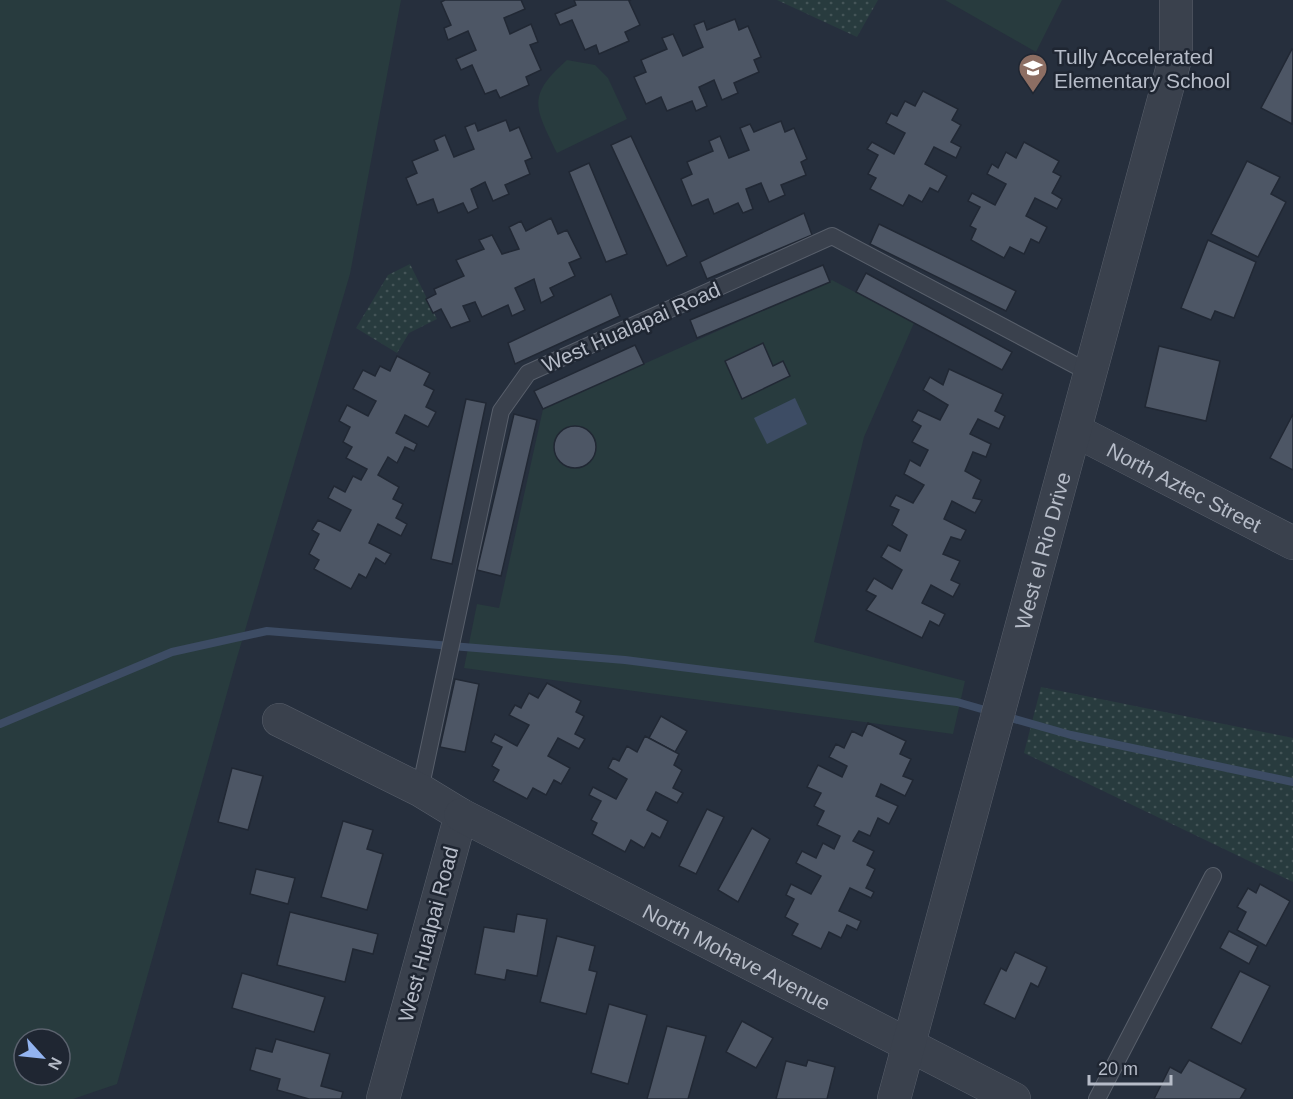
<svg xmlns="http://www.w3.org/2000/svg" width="1293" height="1099" viewBox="0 0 1293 1099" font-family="Arial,sans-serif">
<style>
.grass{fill:#283b3e;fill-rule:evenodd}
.park{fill:url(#park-dots)}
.water{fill:#3d4c64}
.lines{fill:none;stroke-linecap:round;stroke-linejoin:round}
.stream{stroke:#3d4c64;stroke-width:8}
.building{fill:#4d5665;stroke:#212834;stroke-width:1.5}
.service-casing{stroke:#585f6b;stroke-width:18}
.minor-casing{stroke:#585f6b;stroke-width:34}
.service{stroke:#3a414d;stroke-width:16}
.minor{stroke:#3a414d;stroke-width:33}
.labels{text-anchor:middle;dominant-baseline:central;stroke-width:5;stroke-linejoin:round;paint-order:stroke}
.poi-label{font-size:21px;fill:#b6bcc8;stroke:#1f2632;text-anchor:start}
.street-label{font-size:21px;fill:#b6bcc8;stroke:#1f2632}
</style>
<defs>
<pattern id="park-dots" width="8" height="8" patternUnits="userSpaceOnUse" patternTransform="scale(1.5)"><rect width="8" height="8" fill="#283b3e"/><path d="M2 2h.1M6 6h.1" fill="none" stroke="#455558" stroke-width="1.8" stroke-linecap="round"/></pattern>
</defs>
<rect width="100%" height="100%" fill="#262f3d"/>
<!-- grass -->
<g class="grass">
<path d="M0 0H401L350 274 236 661 117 1084 73 1099H0ZM24 1039H60V1075H24Z"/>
<polygon points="945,0 1062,0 1036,52"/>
<path d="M567 60 595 65 608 78 627 119 557 153C536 108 525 97 567 60Z"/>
<polygon points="832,280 914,323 864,437 814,642 965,681 953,734 464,668 477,604 499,608 543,409"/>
</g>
<!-- park -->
<g class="park">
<polygon points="777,0 878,0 857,37"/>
<polygon points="410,264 437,319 409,333 397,353 356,328 388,275"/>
<polygon points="1041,687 1293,738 1293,882 1024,753"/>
</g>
<!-- water -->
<polygon class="water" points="795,398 807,424 767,444 754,418"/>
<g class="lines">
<!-- stream -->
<g class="stream">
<polyline points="1004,716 1071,735 1293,782"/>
<polyline points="0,724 172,652 267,631 625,660 957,702 992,712"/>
</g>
</g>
<!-- building -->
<g class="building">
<polygon points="445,0 521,0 525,9 504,18 510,34 531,24 538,42 530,45 541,70 526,77 529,85 500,98 496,90 485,94 472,65 461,70 456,59 476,50 468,31 448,40 444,28 451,25 441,2"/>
<polygon points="574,0 631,0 629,1 640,25 625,32 629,41 599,54 596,45 585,50 572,20 560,25 555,14 576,5"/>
<polygon points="735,19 739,30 748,26 761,57 754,60 759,72 734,83 738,93 722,100 714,80 699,87 707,106 696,111 692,101 667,111 661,97 646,104 634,77 646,72 641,60 667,49 662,38 673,34 683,56 703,47 694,25 704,21 707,30"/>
<polygon points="1292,49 1293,50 1292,124 1261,108"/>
<polygon points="923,91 958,109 952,120 961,125 951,142 961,147 956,158 934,147 925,164 947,176 938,192 930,188 922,202 909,195 903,206 870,189 876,178 868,174 878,155 867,149 872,142 894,154 905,133 886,123 891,113 897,116 905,101 915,106"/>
<polygon points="506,120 510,131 519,127 532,158 525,161 530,174 505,185 509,194 493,201 485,182 471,189 478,208 468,213 463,203 438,213 433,199 417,205 406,178 417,173 412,161 438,150 434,140 445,135 454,157 474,149 465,127 475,123 478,131"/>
<polygon points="781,121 785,132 794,128 807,159 801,162 806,175 781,185 785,195 769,202 761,183 746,189 753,209 743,213 738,203 714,214 708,199 692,206 681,179 692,174 687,162 713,151 709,141 720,136 729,158 749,150 740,128 750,124 754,132"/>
<polygon points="631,136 687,256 667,266 611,145"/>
<polygon points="1024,142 1059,161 1053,172 1061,176 1052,193 1062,199 1057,209 1035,198 1026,216 1047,227 1039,243 1031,239 1024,254 1010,247 1004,258 971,240 976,229 970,226 980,207 968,201 972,193 995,205 1006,184 987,174 992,164 998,168 1006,152 1016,158"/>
<polygon points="1247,161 1280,177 1271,194 1286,202 1258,257 1211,234"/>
<polygon points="589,163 627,254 606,262 569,172"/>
<polygon points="804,213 812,235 707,279 700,262"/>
<polygon points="551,218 558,234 567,230 581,258 569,263 575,276 550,288 554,296 541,303 534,279 515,288 525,310 512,316 508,305 482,317 475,302 463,306 470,321 451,328 441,309 433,313 426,299 436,294 434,289 464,276 456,260 484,249 479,240 492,235 502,254 519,249 509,227 521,221 526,231"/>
<polygon points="879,224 1016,291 1006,311 870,244"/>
<polygon points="1208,240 1256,262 1234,318 1215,311 1211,320 1181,308"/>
<polygon points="823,265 830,282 697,338 690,320"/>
<polygon points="866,273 1012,352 1002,370 856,292"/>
<polygon points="611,294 620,316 515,364 508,343"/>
<polygon points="763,343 773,366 783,361 790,376 742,399 725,361"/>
<polygon points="635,345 644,364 543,409 534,391"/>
<polygon points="1159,346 1220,361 1206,421 1145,407"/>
<polygon points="397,356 430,373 424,385 434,390 426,407 436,412 428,427 405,415 396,433 417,444 414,451 405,447 397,463 388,457 378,475 399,487 393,499 403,504 396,518 407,524 401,536 378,524 369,543 391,554 385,564 376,558 366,578 359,574 351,589 314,569 319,560 309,554 319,534 312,530 318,520 340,531 351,510 328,498 334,486 345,492 353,476 361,480 367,469 346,458 352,447 343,442 350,427 339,421 347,405 368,416 376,401 353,389 363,370 375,376 380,366 390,371"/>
<polygon points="949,369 1003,394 995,411 1005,416 999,429 978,419 970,434 991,444 986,457 973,452 965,471 981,480 973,498 982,500 975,513 952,501 944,519 966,530 961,540 951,537 943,554 960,561 951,580 960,584 953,597 931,585 922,603 945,614 939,626 930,621 922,638 866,610 876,596 866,591 874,578 892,589 902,570 881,557 888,545 900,551 907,535 892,525 899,510 890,506 896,495 913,503 924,485 904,474 910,460 920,466 928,450 912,442 921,426 912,421 918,410 940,420 948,405 923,390 930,377 943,385"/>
<polygon points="466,399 486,403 452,564 431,559"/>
<polygon points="514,414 537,420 501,576 477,570"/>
<polygon points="1293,414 1293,470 1270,458"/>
<circle cx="575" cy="447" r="21"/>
<polygon points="455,679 479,684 465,752 440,747"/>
<polygon points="547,683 581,701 576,712 584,716 575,734 585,739 579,749 558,738 548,756 570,768 561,784 554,780 546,795 533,788 527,799 493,781 499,770 492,766 502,747 491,742 495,734 517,746 529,725 509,715 515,705 521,708 529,693 538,698"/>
<polygon points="661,716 687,731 675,752 649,738"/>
<polygon points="868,723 906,741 900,754 911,759 903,776 913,780 905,796 881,784 876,796 898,806 889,824 878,818 870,836 859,831 853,841 874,851 867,865 875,869 866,888 874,892 871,898 850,888 839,911 861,921 857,930 847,925 841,938 829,932 821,949 792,935 798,924 785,917 794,899 786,895 791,884 811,894 821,876 796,863 802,851 816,858 823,843 834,849 840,836 817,825 824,811 814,806 821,793 807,787 818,765 842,777 847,766 829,757 836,744 844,748 852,731 862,736"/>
<polygon points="645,736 679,754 674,765 682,770 673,788 683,793 677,803 656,792 647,810 668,821 660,838 652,833 644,848 631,840 625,852 592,834 597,823 591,820 601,801 589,795 593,787 616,799 627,779 608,768 613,758 619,761 627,746 637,752"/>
<polygon points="232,768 263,776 248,830 218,822"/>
<polygon points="707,809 724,817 696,874 679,866"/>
<polygon points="343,821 373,830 367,849 383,854 367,910 321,897"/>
<polygon points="752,828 770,839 738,902 718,890"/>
<polygon points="256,869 295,878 288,904 250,894"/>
<polygon points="1260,884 1290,901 1266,946 1237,930 1246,912 1237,907 1248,888 1256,893"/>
<polygon points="290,912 378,934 373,954 353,949 345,982 277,965"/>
<polygon points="517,914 547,919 537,976 507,970 505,980 475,974 484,927 514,932"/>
<polygon points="1229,931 1258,946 1249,964 1220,948"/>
<polygon points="557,936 595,946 589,970 597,972 586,1014 540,1002"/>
<polygon points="1015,952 1047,967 1038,987 1031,983 1015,1019 984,1004 1001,968 1006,971"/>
<polygon points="1240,971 1270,986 1241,1044 1211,1028"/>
<polygon points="242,973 325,997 314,1032 232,1008"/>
<polygon points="609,1004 647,1015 628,1084 591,1073"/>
<polygon points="742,1021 773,1038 756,1068 726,1052"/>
<polygon points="667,1026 706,1036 688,1099 647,1099"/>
<polygon points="276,1039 330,1054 321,1086 343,1092 341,1099 309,1099 277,1090 280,1079 250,1070 256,1048 272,1052"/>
<polygon points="808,1060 835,1067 827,1099 776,1099 786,1061 806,1066"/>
<polygon points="1189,1060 1246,1089 1240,1099 1154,1099 1170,1067 1181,1073"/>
</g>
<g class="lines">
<!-- service casing -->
<g class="service-casing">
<g id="service">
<polyline points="420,790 501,411 528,373 832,236 1088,372"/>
<polyline points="1097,1099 1213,876"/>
</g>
</g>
<!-- minor casing -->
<g class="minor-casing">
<g id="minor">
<path id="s1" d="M1076 431 1293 543"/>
<polyline points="279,720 420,790 461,815 383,1099"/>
<path id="s2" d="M461 815 1014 1099"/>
<path id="s3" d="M894 1099 1176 55V0"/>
</g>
</g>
<!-- service -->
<use href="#service" class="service"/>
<!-- minor -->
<use href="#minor" class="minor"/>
</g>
<!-- icons -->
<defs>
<g id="school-pin" transform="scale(1.5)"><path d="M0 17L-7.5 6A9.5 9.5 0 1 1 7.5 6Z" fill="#8d6e63" stroke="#1f2632"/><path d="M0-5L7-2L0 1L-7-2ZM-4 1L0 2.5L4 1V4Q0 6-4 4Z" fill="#fff"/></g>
</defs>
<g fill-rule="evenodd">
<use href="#school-pin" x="1033" y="68"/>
</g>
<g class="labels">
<!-- poi labels -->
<g class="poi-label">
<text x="1054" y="56">Tully Accelerated<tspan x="1054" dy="24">Elementary School</tspan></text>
</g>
<!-- street labels -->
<g class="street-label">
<text transform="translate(631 327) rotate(-24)">West Hualapai Road</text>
<text stroke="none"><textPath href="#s1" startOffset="122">North Aztec Street</textPath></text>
<text stroke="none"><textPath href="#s3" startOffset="568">West el Rio Drive</textPath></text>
<text transform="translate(428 934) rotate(-75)">West Hualpai Road</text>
<text stroke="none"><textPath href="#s2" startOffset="310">North Mohave Avenue</textPath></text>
</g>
</g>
<!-- north arrow -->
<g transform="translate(42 1057) rotate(117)"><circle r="28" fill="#1f2632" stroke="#5b626e" stroke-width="1.5"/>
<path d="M0-4.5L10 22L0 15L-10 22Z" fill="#93b4f0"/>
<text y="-9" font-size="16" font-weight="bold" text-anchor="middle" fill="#b6bcc8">N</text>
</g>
<!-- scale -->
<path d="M1089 1075v9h82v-9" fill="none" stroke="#b6bcc8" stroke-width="3"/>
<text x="1098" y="1075" font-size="18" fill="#b6bcc8" stroke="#1f2632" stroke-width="4.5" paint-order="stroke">20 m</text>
</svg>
